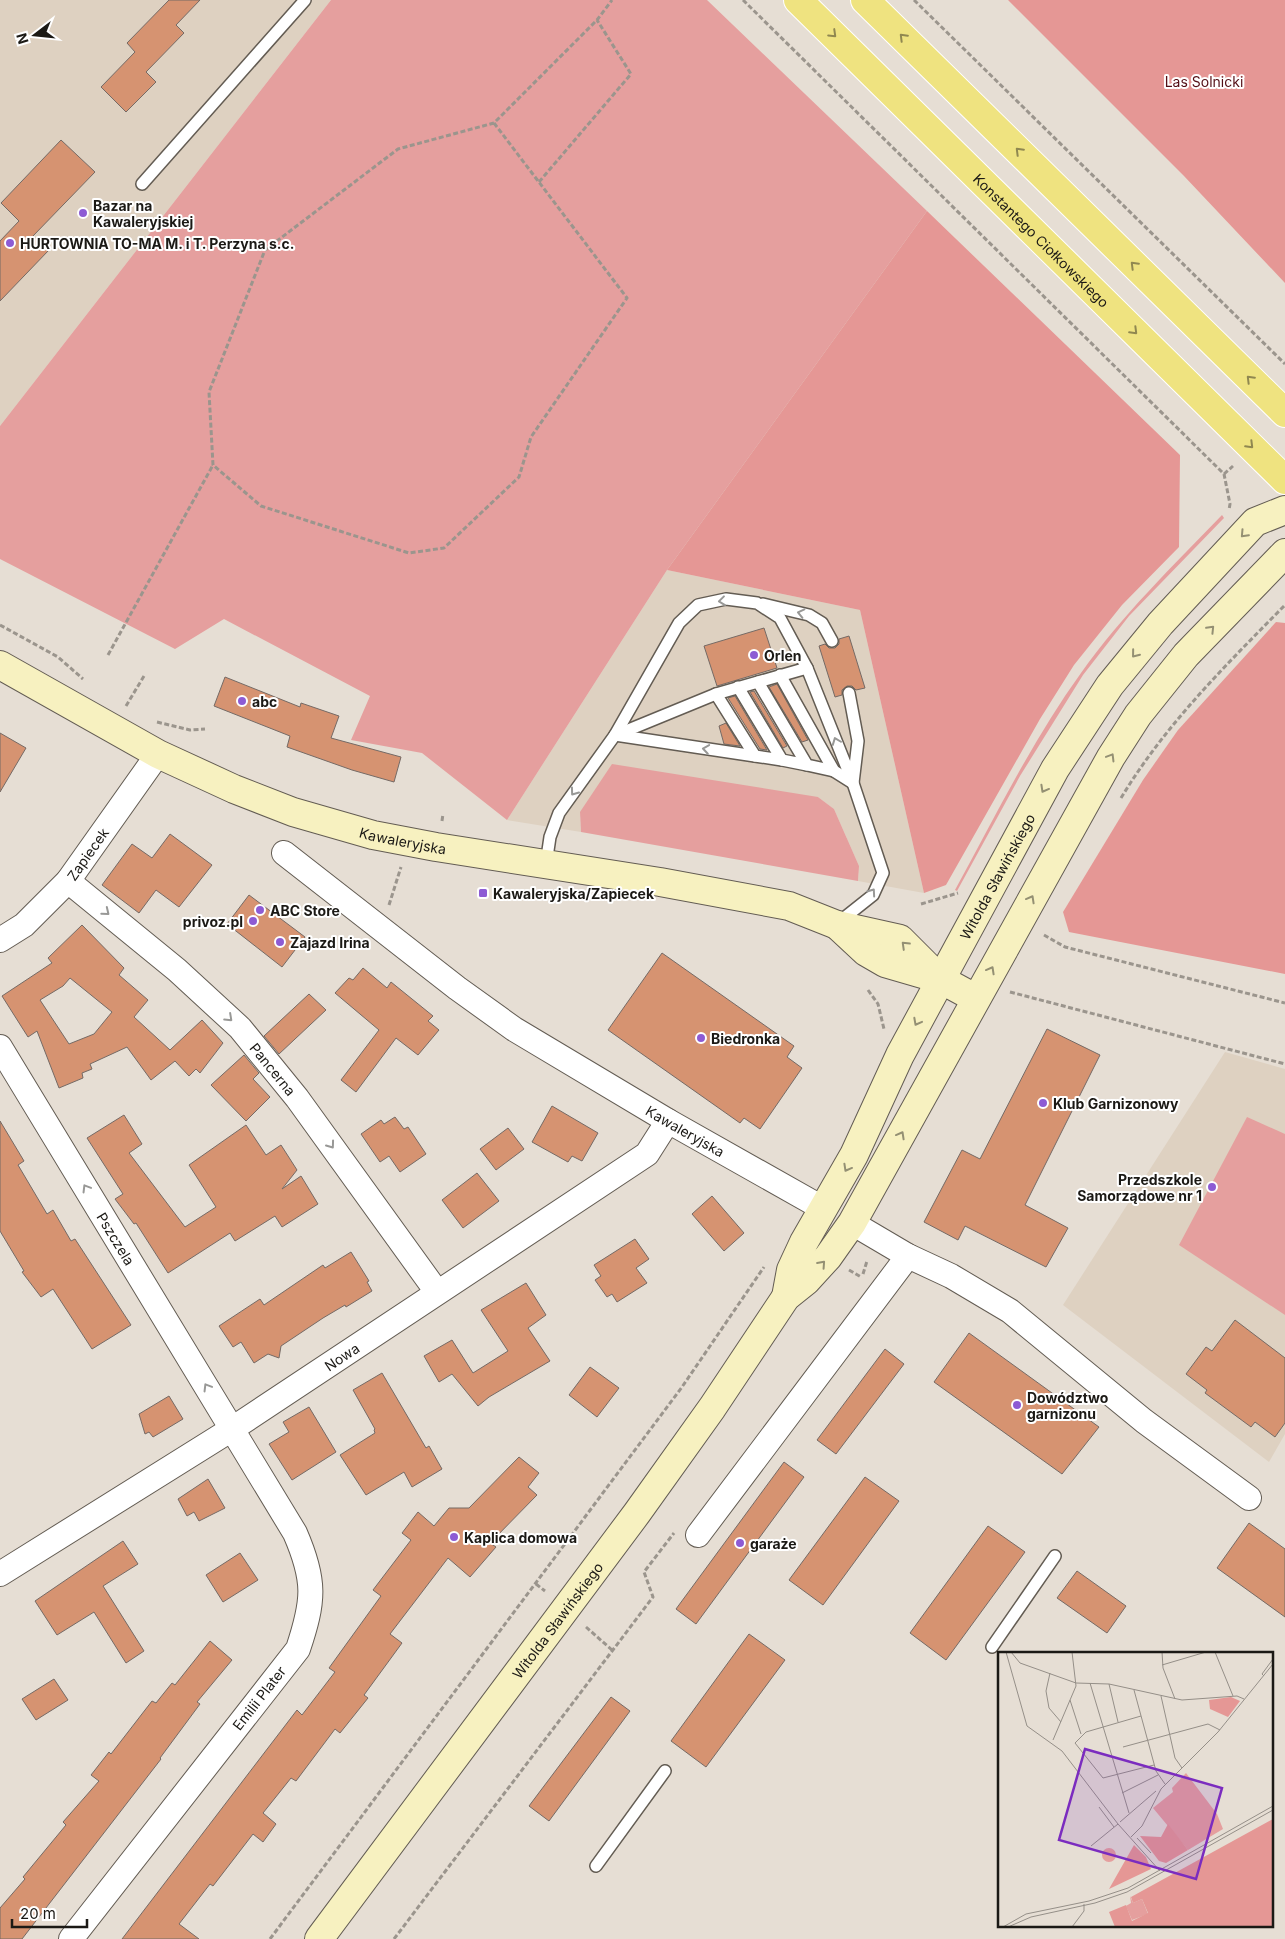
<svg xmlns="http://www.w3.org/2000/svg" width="1285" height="1939" viewBox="0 0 1285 1939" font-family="Inter,sans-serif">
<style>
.built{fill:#ded1c1}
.green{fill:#e59f9e}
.forest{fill:#e59795}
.building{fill:#d69371;stroke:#756a65;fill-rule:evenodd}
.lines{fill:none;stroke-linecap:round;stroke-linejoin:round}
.lane-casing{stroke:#635c53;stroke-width:14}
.street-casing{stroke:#635c53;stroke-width:26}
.secondary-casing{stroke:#635c53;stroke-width:30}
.primary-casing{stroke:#fff;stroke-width:30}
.path{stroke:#9b958d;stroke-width:3;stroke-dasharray:5 2.5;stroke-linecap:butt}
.lane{stroke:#fff;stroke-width:11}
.street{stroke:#fff;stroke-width:24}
.secondary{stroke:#f7f1c0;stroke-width:28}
.primary{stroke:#efe380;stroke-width:28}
.oneway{stroke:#908850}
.oneway2{stroke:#949073}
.oneway3{stroke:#989896}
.poi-dot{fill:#8d5bd4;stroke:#fff;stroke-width:2}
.labels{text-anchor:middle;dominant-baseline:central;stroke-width:4;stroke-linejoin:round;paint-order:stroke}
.park-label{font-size:14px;fill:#530e15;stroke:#fff}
.poi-label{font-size:14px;font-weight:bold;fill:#1b1915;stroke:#fff;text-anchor:start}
.street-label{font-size:14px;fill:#1b1915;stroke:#fff}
.inset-road{fill:none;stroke:#958f88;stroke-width:1}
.view{fill:#7b2cbf;fill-opacity:0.15;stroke:#7b2cbf;stroke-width:2.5}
.inset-edge{fill:none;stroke:#1b1915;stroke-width:2.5}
</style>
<rect width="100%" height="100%" fill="#e6ded4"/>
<!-- built -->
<g class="built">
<polygon points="0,0 331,0 0,426"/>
<polygon points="667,570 860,610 924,893 858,881 859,866 834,809 818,797 580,812 581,832 507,820"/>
<polygon points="1225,1052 1285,1069 1285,1434 1269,1462 1063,1305"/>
</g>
<!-- green -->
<g class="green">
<polygon points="331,0 707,0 927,211 667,570 507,820 422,753 351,740 370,696 224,619 175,649 0,559 0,426"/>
<path d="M1222 515 1224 518 1129 616 1083 675 1020 776 957 891 955 890C995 817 1032 741 1081 673 1122 615 1173 566 1222 515Z"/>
<polygon points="612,764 818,797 834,809 859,866 858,881 581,832 580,812"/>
<polygon points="1247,1117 1285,1134 1285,1315 1179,1245"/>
</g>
<!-- forest -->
<g class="forest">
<polygon points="1008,0 1285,0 1285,283 1184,176"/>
<polygon points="927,211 1180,455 1179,547 1122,605 1074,665 1040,719 946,885 924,893 860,610 667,570"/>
<polygon points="1276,622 1285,623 1285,974 1069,932 1063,912 1143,780 1178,730"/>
</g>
<!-- building -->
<g class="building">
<polygon points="169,0 200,0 176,25 184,33 146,72 156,82 126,112 101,87 135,52 127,43"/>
<polygon points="61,140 95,172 33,236 49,250 0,301 0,241 19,221 1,203"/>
<polygon points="764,628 777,668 717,686 704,646"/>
<polygon points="849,636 865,688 856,690 852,686 847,686 842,690 842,695 835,697 819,646 825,644 829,648 835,648 839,644 839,639"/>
<polygon points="225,677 300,707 301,703 339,716 331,738 401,757 394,782 352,770 287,747 290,736 214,706"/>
<polygon points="777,684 808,740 802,742 769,687"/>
<polygon points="754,691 787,746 783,748 750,692"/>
<polygon points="735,696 767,750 760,749 728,698"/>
<polygon points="726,723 740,746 724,744 719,726"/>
<polygon points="0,733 26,748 0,792"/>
<polygon points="170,834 212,865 179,907 156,890 139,913 102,885 132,844 152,858"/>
<polygon points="249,895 305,937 282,967 227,924"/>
<path d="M82 925 124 968 119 975 148 1000 134 1017 170 1050 202 1020 223 1043 200 1073 196 1069 189 1076 175 1061 151 1080 127 1047 90 1064 92 1069 82 1073 83 1078 59 1088 37 1031 28 1037 2 996 52 963 48 958ZM70 978 112 1012 94 1034 69 1044 40 1000 63 986Z"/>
<polygon points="662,953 794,1046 787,1057 802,1068 760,1129 744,1118 740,1123 608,1030"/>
<polygon points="363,968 387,988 391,982 433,1016 428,1021 439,1030 418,1055 396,1038 356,1092 341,1080 379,1030 335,993 349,978 353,980"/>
<polygon points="309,994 326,1010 279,1054 264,1036"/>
<polygon points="1047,1029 1100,1055 1025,1205 1068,1228 1046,1267 965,1226 958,1240 924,1222 962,1150 980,1159"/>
<polygon points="244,1055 259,1073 253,1079 270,1097 246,1121 211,1085"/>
<polygon points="552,1106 598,1133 582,1161 572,1156 568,1162 532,1142"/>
<polygon points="124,1115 142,1144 129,1153 185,1227 216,1207 189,1165 246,1125 266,1155 281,1145 297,1170 282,1189 301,1176 318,1204 282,1227 275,1216 235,1241 230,1233 168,1273 136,1223 134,1224 115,1199 123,1194 87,1138"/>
<polygon points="395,1117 404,1129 408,1127 426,1154 400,1172 389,1156 380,1162 361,1134 381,1120 384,1124"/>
<polygon points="0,1121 24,1161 18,1165 47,1214 53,1210 71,1241 75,1239 131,1325 92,1349 53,1289 41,1297 22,1272 24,1271 0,1231"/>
<polygon points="508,1128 524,1149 496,1170 480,1149"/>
<polygon points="477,1173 499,1201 463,1228 442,1200"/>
<polygon points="712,1196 744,1233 724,1251 692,1214"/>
<polygon points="635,1239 649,1259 636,1268 647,1283 617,1302 612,1294 607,1297 595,1280 601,1276 594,1265"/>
<polygon points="351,1252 369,1281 367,1282 372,1291 346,1307 345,1305 323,1318 281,1346 279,1358 268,1354 254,1363 241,1342 233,1347 219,1326 260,1299 264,1305 323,1265 325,1268"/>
<polygon points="526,1283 546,1315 528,1328 550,1361 489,1397 478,1406 452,1374 439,1382 424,1356 452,1340 473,1373 508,1351 481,1310"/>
<polygon points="1235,1320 1285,1358 1285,1423 1275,1437 1255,1422 1251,1427 1205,1393 1207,1390 1186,1374 1206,1347 1212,1351"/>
<polygon points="969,1333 1099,1427 1062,1474 934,1382"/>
<polygon points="885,1349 904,1364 836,1454 817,1440"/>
<polygon points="590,1367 619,1388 597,1417 569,1395"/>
<polygon points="382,1373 426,1448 429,1446 442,1469 412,1487 404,1472 366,1495 340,1455 375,1433 374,1430 375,1429 353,1390"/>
<polygon points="169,1396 183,1419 153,1437 149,1432 145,1434 139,1414"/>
<polygon points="309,1407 336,1452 292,1480 269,1444 289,1432 283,1422"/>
<polygon points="519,1457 539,1473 528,1487 537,1495 490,1543 496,1547 470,1577 448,1558 390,1634 402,1643 364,1695 368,1698 340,1733 335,1729 296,1781 291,1778 263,1813 276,1824 263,1842 253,1834 213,1886 210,1884 179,1924 199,1939 122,1939 297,1710 302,1715 335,1672 329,1668 381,1596 373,1590 411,1540 402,1533 418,1512 434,1526 449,1508 469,1508"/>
<polygon points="784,1462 804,1477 696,1624 676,1609"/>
<polygon points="865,1477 899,1501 823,1605 789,1580"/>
<polygon points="208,1479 225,1508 199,1521 194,1512 187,1516 178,1499"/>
<polygon points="1249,1523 1285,1549 1285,1617 1217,1568"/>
<polygon points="988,1526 1025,1552 946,1660 910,1633"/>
<polygon points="123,1541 138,1564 103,1586 144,1651 126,1663 94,1612 57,1635 35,1601"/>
<polygon points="240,1553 258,1580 223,1602 206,1575"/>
<polygon points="1077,1571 1126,1606 1107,1633 1057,1598"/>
<polygon points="749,1634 785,1660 706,1767 671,1741"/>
<polygon points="210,1641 232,1660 197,1702 200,1704 160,1758 161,1759 22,1939 0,1939 0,1908 25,1879 23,1877 66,1825 63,1822 99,1781 91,1775 109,1752 111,1754 152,1701 156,1703 172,1683 175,1685"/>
<polygon points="54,1679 68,1700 36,1720 22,1699"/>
<polygon points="611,1697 630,1711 549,1821 529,1806"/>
</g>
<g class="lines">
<!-- lane casing -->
<g class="lane-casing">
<g id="lane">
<polyline points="142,184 305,0"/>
<polyline points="763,604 809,615 822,623 832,641"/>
<polyline points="780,675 834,771 853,783 858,741 849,693"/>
<polyline points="758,682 807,765 834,771"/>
<polyline points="738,687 782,760 807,765"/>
<polyline points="716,694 755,756 782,760"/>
<polyline points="615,735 679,623 698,605 726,599 757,603 780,618 807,668 853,783 883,873 873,895 839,922"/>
<polyline points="616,735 716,694 807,668"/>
<polyline points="546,864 550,837 559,813 615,735 755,756"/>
<polyline points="992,1647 1055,1556"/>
<polyline points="596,1866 665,1771"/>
</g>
</g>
<!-- street casing -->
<g class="street-casing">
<g id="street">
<path id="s1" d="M284 853 457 988 514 1029 668 1121 824 1209"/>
<path id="s2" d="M68 881 177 970 240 1028 297 1098 437 1292"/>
<path id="s3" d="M0 940 24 925 68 881 158 754"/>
<path id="s4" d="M0 1047 295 1533C316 1581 314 1601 298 1649L71 1939"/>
<polyline points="852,1223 908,1256 951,1276 1010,1311 1144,1421 1249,1498"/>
<polyline points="698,1535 908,1256"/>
<path id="s5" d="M0 1574 232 1429 647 1154 668 1121"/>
</g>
</g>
<!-- secondary casing -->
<g class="secondary-casing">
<g id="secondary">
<path id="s6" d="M0 665 158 754 234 789 293 812 373 835 436 847 660 882 789 906 837 925 900 939 940 979"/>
<polyline points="837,925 866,952 885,963 940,979 975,998"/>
<path id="s7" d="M786 1297 791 1270 804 1242 854 1155 900 1055 1055 769 1110 685 1160 624 1255 522 1285 510"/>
<path id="s8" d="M319 1939 637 1513 712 1408 786 1297 806 1281 828 1257 852 1223 1111 757 1138 715 1186 655 1285 553"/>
</g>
</g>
<!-- primary casing -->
<g class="primary-casing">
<g id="primary">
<path id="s9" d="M798 0 1285 480"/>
<polyline points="865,0 1285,413"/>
</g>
</g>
<!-- path -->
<g class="path">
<polyline points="743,0 1224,474 1230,504 1229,510"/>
<polyline points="914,0 1285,364"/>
<polyline points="494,123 627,298 531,437 519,477 444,548 409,553 261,506 213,465 209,392 265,250 398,149 494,123 597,20 612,0"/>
<polyline points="539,182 631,74 597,20"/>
<polyline points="1224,474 1233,466"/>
<polyline points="0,625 58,657 83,679"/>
<polyline points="108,655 213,465"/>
<polyline points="126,706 144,676"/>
<polyline points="157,722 190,730 205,729"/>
<path d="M1121 798C1165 725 1225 666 1285 605"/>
<polyline points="442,821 443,814"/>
<polyline points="921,904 958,893"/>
<polyline points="389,905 401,867"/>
<polyline points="1044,935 1065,947 1285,1003"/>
<polyline points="868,990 878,1004 884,1029"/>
<polyline points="1010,992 1285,1064"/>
<polyline points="849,1270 861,1277"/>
<polyline points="863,1274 867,1261"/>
<polyline points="536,1584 545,1591"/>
<polyline points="586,1627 612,1650"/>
<polyline points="270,1939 682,1387 764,1267"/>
<polyline points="394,1939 653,1597 644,1572 674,1533"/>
</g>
<!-- lane -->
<use href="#lane" class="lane"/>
<!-- street -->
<use href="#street" class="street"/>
<!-- secondary -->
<use href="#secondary" class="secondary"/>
<!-- primary -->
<use href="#primary" class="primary"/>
</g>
<!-- one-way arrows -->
<defs><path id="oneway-chevron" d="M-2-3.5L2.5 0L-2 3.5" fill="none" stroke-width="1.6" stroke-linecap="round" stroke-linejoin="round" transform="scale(1.25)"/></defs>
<g class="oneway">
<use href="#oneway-chevron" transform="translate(833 34) rotate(44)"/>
<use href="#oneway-chevron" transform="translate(903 37) rotate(-135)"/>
<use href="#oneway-chevron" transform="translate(1019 151) rotate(-135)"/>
<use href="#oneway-chevron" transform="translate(1134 265) rotate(-135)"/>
<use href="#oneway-chevron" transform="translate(1134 331) rotate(45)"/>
<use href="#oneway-chevron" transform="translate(1250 379) rotate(-135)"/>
<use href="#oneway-chevron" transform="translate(1250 445) rotate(45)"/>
</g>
<g class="oneway2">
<use href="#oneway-chevron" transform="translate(1244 534) rotate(133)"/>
<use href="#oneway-chevron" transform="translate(1211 629) rotate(-46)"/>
<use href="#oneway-chevron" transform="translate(1135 654) rotate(129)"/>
<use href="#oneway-chevron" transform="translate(1111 757) rotate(-59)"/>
<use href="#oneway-chevron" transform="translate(1044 789) rotate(119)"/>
<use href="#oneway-chevron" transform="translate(1031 899) rotate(-61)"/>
<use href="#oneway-chevron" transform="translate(905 945) rotate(-136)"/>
<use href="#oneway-chevron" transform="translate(991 970) rotate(-61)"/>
<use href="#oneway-chevron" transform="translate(917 1022) rotate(118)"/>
<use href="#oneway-chevron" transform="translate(901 1135) rotate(-61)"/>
<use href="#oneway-chevron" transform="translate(847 1168) rotate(119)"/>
<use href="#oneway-chevron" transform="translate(822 1264) rotate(-48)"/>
</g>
<g class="oneway3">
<use href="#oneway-chevron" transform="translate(722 601) rotate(173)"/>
<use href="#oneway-chevron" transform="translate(801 613) rotate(-167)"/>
<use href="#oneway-chevron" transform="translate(836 741) rotate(-111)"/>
<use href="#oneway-chevron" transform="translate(706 749) rotate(-171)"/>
<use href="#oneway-chevron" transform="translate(574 792) rotate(126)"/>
<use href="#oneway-chevron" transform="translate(872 892) rotate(-55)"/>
<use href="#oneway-chevron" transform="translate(106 912) rotate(39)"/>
<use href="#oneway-chevron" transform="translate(229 1018) rotate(43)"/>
<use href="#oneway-chevron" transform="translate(331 1145) rotate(54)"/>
<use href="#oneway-chevron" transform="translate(86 1188) rotate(-121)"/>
<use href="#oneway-chevron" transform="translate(207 1387) rotate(-121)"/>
</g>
<!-- markers -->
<g class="poi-dot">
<circle cx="83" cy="213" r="5"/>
<circle cx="10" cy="243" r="5"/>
<circle cx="754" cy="655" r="5"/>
<circle cx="242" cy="701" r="5"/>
<rect x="478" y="888" width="10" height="10" rx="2.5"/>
<circle cx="260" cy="910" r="5"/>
<circle cx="253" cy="921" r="5"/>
<circle cx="280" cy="942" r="5"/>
<circle cx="701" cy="1038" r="5"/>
<circle cx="1043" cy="1103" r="5"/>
<circle cx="1212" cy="1187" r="5"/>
<circle cx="1017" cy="1405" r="5"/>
<circle cx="454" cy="1537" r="5"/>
<circle cx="740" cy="1543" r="5"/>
</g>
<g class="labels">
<!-- park labels -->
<g class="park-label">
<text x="1204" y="81">Las Solnicki</text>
</g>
<!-- poi labels -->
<g class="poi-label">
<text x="93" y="205">Bazar na<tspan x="93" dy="16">Kawaleryjskiej</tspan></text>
<text x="20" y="243">HURTOWNIA TO-MA M. i T. Perzyna s.c.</text>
<text x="764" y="655">Orlen</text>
<text x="252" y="701">abc</text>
<text x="493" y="893">Kawaleryjska/Zapiecek</text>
<text x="270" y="910">ABC Store</text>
<text x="243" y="921" text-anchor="end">privoz.pl</text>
<text x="290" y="942">Zajazd Irina</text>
<text x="711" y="1038">Biedronka</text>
<text x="1053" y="1103">Klub Garnizonowy</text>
<text x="1202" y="1179" text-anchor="end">Przedszkole<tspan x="1202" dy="16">Samorządowe nr 1</tspan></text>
<text x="1027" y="1397">Dowództwo<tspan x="1027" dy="16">garnizonu</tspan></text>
<text x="464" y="1537">Kaplica domowa</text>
<text x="750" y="1543">garaże</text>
</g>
<!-- street labels -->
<g class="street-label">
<text stroke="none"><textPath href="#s9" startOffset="342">Konstantego Ciołkowskiego</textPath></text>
<text stroke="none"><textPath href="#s6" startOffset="442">Kawaleryjska</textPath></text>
<text stroke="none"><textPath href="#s3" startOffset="124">Zapiecek</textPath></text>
<text stroke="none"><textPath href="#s7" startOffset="472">Witolda Sławińskiego</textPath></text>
<text stroke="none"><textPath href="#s2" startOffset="279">Pancerna</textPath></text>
<text stroke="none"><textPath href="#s1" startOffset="489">Kawaleryjska</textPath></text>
<text stroke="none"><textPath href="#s4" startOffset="224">Pszczela</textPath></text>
<text stroke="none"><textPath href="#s5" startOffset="405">Nowa</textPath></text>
<text stroke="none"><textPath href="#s8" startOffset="398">Witolda Sławińskiego</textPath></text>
<text transform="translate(259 1698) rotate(-52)">Emilii Plater</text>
</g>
</g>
<!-- overview -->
<g transform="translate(998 1652)">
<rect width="275" height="275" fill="#e6ded4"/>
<path d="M188 121 219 162 225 177 190 198 155 156 175 140 174 136ZM104 203a7 7 0 1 1 14 0a7 7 0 1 1-14 0ZM132 244 135 251 144 247 150 262 134 268 128 254 133 251Z" fill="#e59f9e"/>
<path d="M233 45 242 49 230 65 212 57 211 48ZM275 167V275H117L111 260 128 253 134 269 150 261 144 247 135 251 133 245ZM170 172 190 198 168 211 161 209 142 184 163 185ZM136 193 148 205 153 217 111 237Z" fill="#e59795"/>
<path class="inset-road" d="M8 0 29 74 64 99 120 172 162 219M13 0 22 11 78 31 111 32 184 48 239 44 246 47M164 0 165 16 177 47M217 0 235 44M164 13 208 0M52 21 48 39 51 56 63 70M266 24 264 22 275 7M92 31 131 161M111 32 120 70M136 38 158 119 167 132M163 44 177 106 184 116M72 48 83 82M143 64 88 80 77 91 105 126 156 113M55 88 78 34 74 0M125 95 210 72 222 78M124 141 160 123M101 155 116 175M122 170 158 139M133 185 144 174 163 137 220 80 275 12M139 186 153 201M93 194 120 172M5 275 28 262 91 249 130 236 275 154M10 275 33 265 97 251 129 240 275 158M74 275 86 259V252"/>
<path class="view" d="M87 97 224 136 198 227 61 188Z"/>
<rect width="275" height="275" class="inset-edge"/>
</g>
<!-- north arrow -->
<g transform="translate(35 35) rotate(254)" stroke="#ffffff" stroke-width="4" paint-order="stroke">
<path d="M0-4L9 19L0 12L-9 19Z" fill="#1b1915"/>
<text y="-8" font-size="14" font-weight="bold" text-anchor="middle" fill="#1b1915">N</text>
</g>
<!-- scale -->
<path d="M12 1919v8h75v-8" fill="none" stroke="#1b1915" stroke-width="2.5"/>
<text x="20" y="1919" font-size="15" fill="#1b1915" stroke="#ffffff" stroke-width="4" paint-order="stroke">20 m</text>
</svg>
